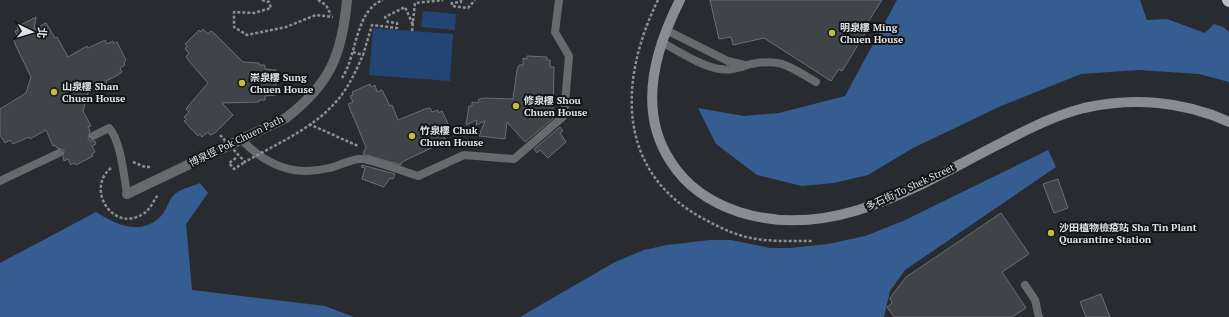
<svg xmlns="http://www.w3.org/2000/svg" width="1229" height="317" viewBox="0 0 1229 317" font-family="'PT Serif','Noto Sans TC',serif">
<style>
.green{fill:#234573}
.forest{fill:#365d92}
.building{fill:#404449;stroke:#6a6f75}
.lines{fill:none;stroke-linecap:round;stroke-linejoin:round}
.path{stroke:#8c8f93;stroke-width:2.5;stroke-dasharray:3 2;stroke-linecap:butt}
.lane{stroke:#67696c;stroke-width:8}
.street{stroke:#67696c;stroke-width:10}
.secondary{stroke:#898c90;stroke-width:10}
.highway{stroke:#babfc5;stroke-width:12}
.path-bridge{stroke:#8c8f93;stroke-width:2.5;stroke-dasharray:3 2;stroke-linecap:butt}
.poi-dot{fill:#c3bd3e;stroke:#121416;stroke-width:1.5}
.labels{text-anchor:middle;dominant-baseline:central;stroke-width:4;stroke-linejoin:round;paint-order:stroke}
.poi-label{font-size:10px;font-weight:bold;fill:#dfe1e5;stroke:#121416;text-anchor:start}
.street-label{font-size:10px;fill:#dfe1e5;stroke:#121416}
</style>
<rect width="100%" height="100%" fill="#282c31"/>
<!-- green -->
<g class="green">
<polygon points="423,11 456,14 455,30 421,27"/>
<polygon points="373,28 453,34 450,81 369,75"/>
</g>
<!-- forest -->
<g class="forest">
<polygon points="897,0 1140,0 1147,20 1167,19 1205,33 1214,24 1223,27 1229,32 1229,82 1199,74 1139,70 1081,74 1001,106 913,148 868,175 834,183 802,186 757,175 716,144 698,108 744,116 779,113 845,96"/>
<polygon points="1048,150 1056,167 905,270 890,291 884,317 520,317 615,262 644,250 667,245 710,240 731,240 770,248 790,248 828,244 865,236 903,221"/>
<path d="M200 183 208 193 186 224 192 290 325 306 354 317H0V263L96 212C117 226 143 236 162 215 167 209 169 199 175 194 181 189 193 186 200 183Z"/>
</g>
<!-- building -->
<g class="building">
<polygon points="710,0 882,0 863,30 866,32 842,71 839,69 831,81 764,38 733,45 731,37 719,39"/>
<polygon points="36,17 34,29 46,23 55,38 57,37 68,57 87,46 88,48 105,40 107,44 113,41 114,44 117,42 126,60 124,62 125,65 120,68 122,72 118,75 106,81 107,84 88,93 83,111 91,126 88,127 90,131 88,138 90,141 95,141 96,144 92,146 95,152 92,154 93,156 76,165 74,163 71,165 68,159 64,161 63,157 64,150 57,148 55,145 53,146 46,130 30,139 29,137 13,144 10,140 5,143 0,135 0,109 26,93 31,77 15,44 14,40 18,37 15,31 18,30 17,27"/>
<polygon points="203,29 208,34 211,31 215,34 243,62 259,63 259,65 265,65 265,69 276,70 276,95 265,96 265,100 259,100 259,102 222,103 233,115 215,133 210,135 208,132 202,137 200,134 198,136 184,121 187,119 184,117 189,112 186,109 189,105 208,83 189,61 186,57 189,53 185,49 187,46 185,44 199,30 201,32"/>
<polygon points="527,56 547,57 547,60 550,60 550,67 554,67 553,114 555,117 525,142 507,122 505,139 479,136 485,121 476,125 477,120 466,125 469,106 472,106 472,102 478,103 479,99 484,98 513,99 517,70 519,65 523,65 523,58 527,59"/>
<polygon points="370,84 371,87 375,85 377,92 382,90 390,106 392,105 398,120 425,109 430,108 432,112 438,110 439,113 442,111 452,132 441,131 446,141 402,162 401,165 363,154 366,147 348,104 353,102 350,96 353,95 352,92"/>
<polygon points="560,127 563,131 560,133 566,142 548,158 540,150 537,153 534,149"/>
<polygon points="362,165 395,174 393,179 390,178 384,187 362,179 365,168 361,167"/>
<polygon points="1058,179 1068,208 1054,213 1043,184"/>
<polygon points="1001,213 1029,254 1002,272 1026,308 1012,317 894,317 887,307 892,303 890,298 906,277"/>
<polygon points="1101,294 1110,317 1086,317 1080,302"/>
</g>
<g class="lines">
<!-- path -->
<g class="path">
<polyline points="262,0 269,2 271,8 254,13 234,12 234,27 247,35 286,27 316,15 333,17"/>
<polyline points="318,0 326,5 331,15"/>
<polyline points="461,0 461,2 452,3 452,6 468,8 475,0"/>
<path d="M658 0C618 81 616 174 706 220 720 228 736 235 751 238 771 242 792 241 812 241"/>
<polyline points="412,31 415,3 443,0"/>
<polyline points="353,52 363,55 372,25 397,28 397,23 388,22 385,17 405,7 413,25"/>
<path d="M342 78C357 56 355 10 383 0"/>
<polyline points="309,124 358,146"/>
<polyline points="236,158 229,163 234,169 245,162"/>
<polyline points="133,162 145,167 151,167"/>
<path d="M111 168C85 189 113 233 143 214 151 209 153 201 158 195"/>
</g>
<!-- lane -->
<g class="lane">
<polyline points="666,30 728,61 744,65"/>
<path d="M661 42C679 51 700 66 720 69 731 71 740 67 751 64 782 58 790 67 816 82"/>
<path d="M93 136 109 128C121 141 124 177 127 194"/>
<path d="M241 139C265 165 295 177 329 168 339 166 352 158 362 159 374 160 405 172 418 176L464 155 514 159 564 116 569 56 555 32 559 0"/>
<polyline points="0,181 59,153"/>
<polyline points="1025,285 1035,300 1039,317"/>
</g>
<!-- street -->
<path class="street" d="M127 194 286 118C330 84 342 55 347 0"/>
<!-- secondary -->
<path class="secondary" d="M680 0C654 51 637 111 671 162 687 187 712 203 739 212 835 243 923 182 1005 141 1030 128 1056 115 1084 108 1133 97 1184 101 1229 122"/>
<!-- highway -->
<polyline class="highway" points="1228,0 1229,1"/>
<!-- path-bridge -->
<path class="path-bridge" d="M220 135 245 162C274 145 310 130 333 105 347 91 355 73 363 55"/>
</g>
<!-- markers -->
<g class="poi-dot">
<circle cx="832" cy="33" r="4"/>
<circle cx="242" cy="83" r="4"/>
<circle cx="54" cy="92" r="4"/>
<circle cx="516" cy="106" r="4"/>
<circle cx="412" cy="136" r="4"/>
<circle cx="1051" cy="233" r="4"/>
</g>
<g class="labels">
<!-- poi labels -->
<g class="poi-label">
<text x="840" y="27">明泉樓 Ming<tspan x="840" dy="12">Chuen House</tspan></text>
<text x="250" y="77">崇泉樓 Sung<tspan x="250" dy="12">Chuen House</tspan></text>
<text x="62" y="86">山泉樓 Shan<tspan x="62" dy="12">Chuen House</tspan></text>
<text x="524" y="100">修泉樓 Shou<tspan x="524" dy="12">Chuen House</tspan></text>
<text x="420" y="130">竹泉樓 Chuk<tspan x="420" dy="12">Chuen House</tspan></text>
<text x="1059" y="227">沙田植物檢疫站 Sha Tin Plant<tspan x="1059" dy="12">Quarantine Station</tspan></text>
</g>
<!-- street labels -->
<g class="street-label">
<text transform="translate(236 141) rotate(-26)">博泉徑 Pok Chuen Path</text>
<text transform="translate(910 187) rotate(-25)">多石街 To Shek Street</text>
</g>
</g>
<!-- north arrow -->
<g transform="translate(32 32) rotate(95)" stroke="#121416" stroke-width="3" paint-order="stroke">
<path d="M0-3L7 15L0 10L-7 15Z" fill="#dfe1e5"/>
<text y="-6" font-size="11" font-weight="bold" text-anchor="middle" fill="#dfe1e5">北</text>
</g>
</svg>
